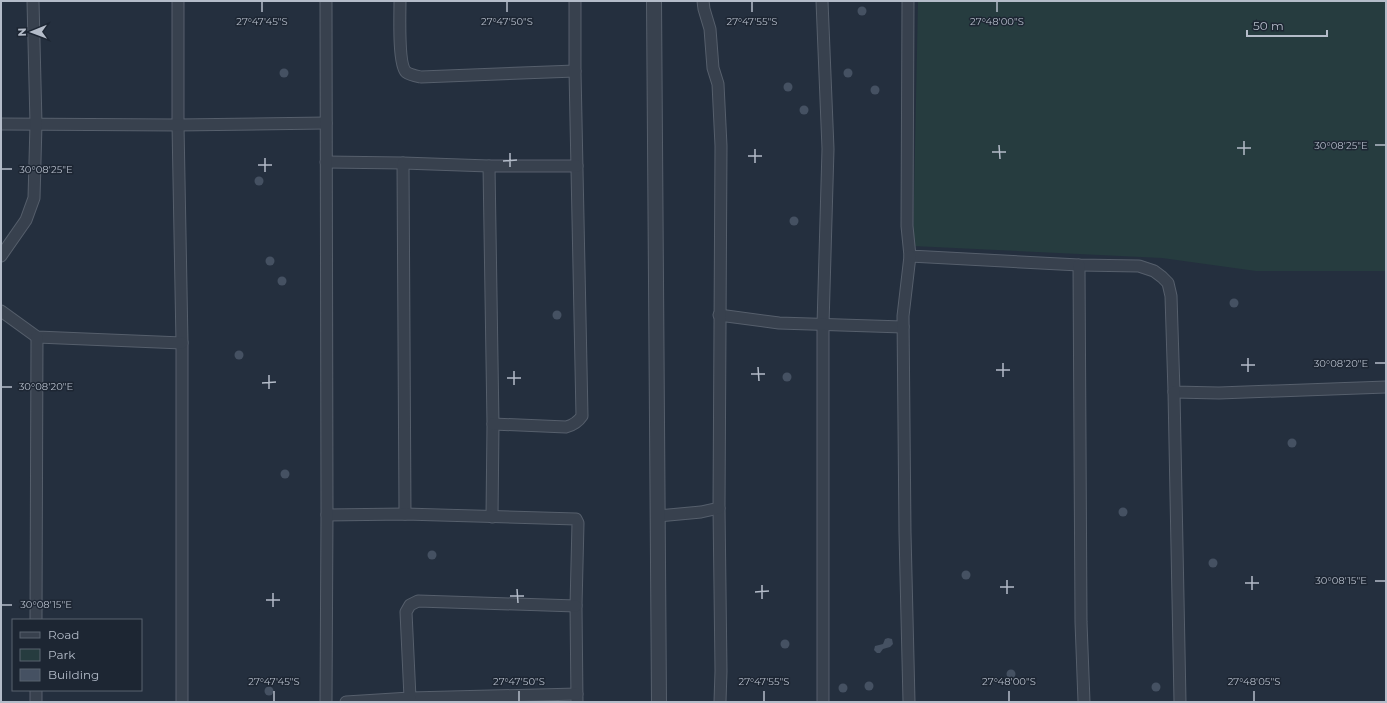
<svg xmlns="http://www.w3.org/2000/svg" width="1387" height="703" viewBox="0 0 1387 703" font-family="Montserrat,sans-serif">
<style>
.green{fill:#263c3f}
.building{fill:#455162}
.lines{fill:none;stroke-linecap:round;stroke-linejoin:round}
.minor-casing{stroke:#565f6c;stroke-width:13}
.tertiary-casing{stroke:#565f6c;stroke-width:16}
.minor{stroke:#38414e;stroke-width:11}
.tertiary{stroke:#38414e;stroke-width:14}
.ticks{fill:none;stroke:#b4bcc9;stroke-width:1.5}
.ticks-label{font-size:10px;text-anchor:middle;fill:#b4bcc9;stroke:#1d2633;stroke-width:3;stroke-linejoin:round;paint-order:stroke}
</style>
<rect width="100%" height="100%" fill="#242f3e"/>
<!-- green -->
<polygon class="green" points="918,1 1386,1 1386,271 1256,271 1162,258 913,246"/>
<!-- building -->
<g class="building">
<circle cx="862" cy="11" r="4.5"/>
<circle cx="284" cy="73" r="4.5"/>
<circle cx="848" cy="73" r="4.5"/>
<circle cx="788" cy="87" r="4.5"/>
<circle cx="875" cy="90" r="4.5"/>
<circle cx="804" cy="110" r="4.5"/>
<circle cx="259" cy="181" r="4.5"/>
<circle cx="794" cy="221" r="4.5"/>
<circle cx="270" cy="261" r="4.5"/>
<circle cx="282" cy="281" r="4.5"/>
<circle cx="1234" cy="303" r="4.5"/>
<circle cx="557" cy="315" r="4.5"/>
<circle cx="239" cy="355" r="4.5"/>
<circle cx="787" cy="377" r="4.5"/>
<circle cx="1292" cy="443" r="4.5"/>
<circle cx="285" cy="474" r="4.5"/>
<circle cx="1123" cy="512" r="4.5"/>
<circle cx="432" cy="555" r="4.5"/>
<circle cx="1213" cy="563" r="4.5"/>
<circle cx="966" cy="575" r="4.5"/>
<polygon points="888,638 892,639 893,644 890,647 883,649 880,653 877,653 874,650 875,646 883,644 885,639"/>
<circle cx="785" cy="644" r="4.5"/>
<circle cx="1011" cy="674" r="4.5"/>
<circle cx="869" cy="686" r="4.5"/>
<circle cx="1156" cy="687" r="4.5"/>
<circle cx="843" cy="688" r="4.5"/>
<circle cx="269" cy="691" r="4.5"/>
</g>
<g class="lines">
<!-- minor casing -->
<g class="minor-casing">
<g id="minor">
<polyline points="178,1 178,125 182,343 182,702"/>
<path d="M400 1C400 14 398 64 406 72 410 75 416 76 421 77L575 71"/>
<polyline points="822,1 828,149 823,325 823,702"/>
<polyline points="908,1 907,226 910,256 1079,265 1139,266 1154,271 1162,277 1168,283 1171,296 1174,392 1219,393 1386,387"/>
<polyline points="1,124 178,125 326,123"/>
<polyline points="326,162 403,163"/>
<polyline points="489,166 493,424 492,517"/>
<polyline points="1,256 26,220 34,198 36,124 33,1"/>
<polyline points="1079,265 1081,622 1084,702"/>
<polyline points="1,311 37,337 182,343"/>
<polyline points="719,315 779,323 903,327"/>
<polyline points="1174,392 1180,702"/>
<path d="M493 424 566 427C574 425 578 422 582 416L575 71V1"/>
<polyline points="719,508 721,671 720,702"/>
<polyline points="405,514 403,163 489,166 577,166"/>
<polyline points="327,515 405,514 576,519 578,523 576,606 577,702"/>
<polyline points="658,516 701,512 719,508 721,146 718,84 713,68 710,29 704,9 703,1"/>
<polyline points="576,606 418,601 410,605 406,612 410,698 577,694"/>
<polyline points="36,620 37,337"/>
<polyline points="36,702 36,690"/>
<polyline points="326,702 327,515 326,1"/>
<polyline points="346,702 410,698"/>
<polyline points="909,702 905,533 903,316 910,256"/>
</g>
</g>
<!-- tertiary casing -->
<g class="tertiary-casing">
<polyline id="tertiary" points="654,1 659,702"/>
</g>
<!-- minor -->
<use href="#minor" class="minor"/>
<!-- tertiary -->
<use href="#tertiary" class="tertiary"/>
</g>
<!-- ticks -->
<path class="ticks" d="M262 2V12M507 2V12M752 2V12M997 2V12M1244 141V155M999 145 1000 159M1375 145H1385M1237 148H1251M755 149V163M992 152H1006M510 153V167M748 156H762M265 158V172M503 161 517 160M258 165H272M2 169H12M1248 358V372M1003 363V377M1375 363H1385M1241 365H1255M758 367 759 381M996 370H1010M514 371V385M751 374H765M269 375V389M507 378H521M262 383 276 382M2 387H12M1252 576V590M1007 580V594M1375 581H1385M1245 583H1259M762 585V599M1000 587H1014M517 589 518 603M755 592 769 591M273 593V607M510 596H524M266 600H280M2 605H12M274 691V701M519 691V701M764 691V701M1009 691V701M1254 691V701"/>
<g class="ticks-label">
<text x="262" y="25">27°47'45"S</text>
<text x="507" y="25">27°47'50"S</text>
<text x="752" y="25">27°47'55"S</text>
<text x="997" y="25">27°48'00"S</text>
<text x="1341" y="149">30°08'25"E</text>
<text x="46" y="173">30°08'25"E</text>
<text x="1341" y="367">30°08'20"E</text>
<text x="46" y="390">30°08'20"E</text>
<text x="1341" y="584">30°08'15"E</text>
<text x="46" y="608">30°08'15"E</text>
<text x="274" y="685">27°47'45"S</text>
<text x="519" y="685">27°47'50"S</text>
<text x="764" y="685">27°47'55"S</text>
<text x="1009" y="685">27°48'00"S</text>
<text x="1254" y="685">27°48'05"S</text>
</g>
<!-- border -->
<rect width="1387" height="703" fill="none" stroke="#b4bcc9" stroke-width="4"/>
<!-- legend -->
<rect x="12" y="619" width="130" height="72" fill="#1d2633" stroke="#59626f"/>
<rect x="20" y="632" width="20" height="6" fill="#38414e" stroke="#59626f"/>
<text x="48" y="639" font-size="12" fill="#b4bcc9">Road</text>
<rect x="20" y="649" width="20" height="12" fill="#263c3f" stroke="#59626f"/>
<text x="48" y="659" font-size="12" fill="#b4bcc9">Park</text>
<rect x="20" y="669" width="20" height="12" fill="#455162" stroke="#59626f"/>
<text x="48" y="679" font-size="12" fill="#b4bcc9">Building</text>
<!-- north arrow -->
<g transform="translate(32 32) rotate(269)" stroke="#1d2633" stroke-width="3" paint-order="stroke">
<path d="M0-3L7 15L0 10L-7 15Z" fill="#b4bcc9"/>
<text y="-6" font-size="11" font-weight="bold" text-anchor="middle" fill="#b4bcc9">N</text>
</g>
<!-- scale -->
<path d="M1247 30v6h80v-6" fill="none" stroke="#b4bcc9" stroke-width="2"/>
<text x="1253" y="30" font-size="12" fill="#b4bcc9" stroke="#1d2633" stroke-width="3" paint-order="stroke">50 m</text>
</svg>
